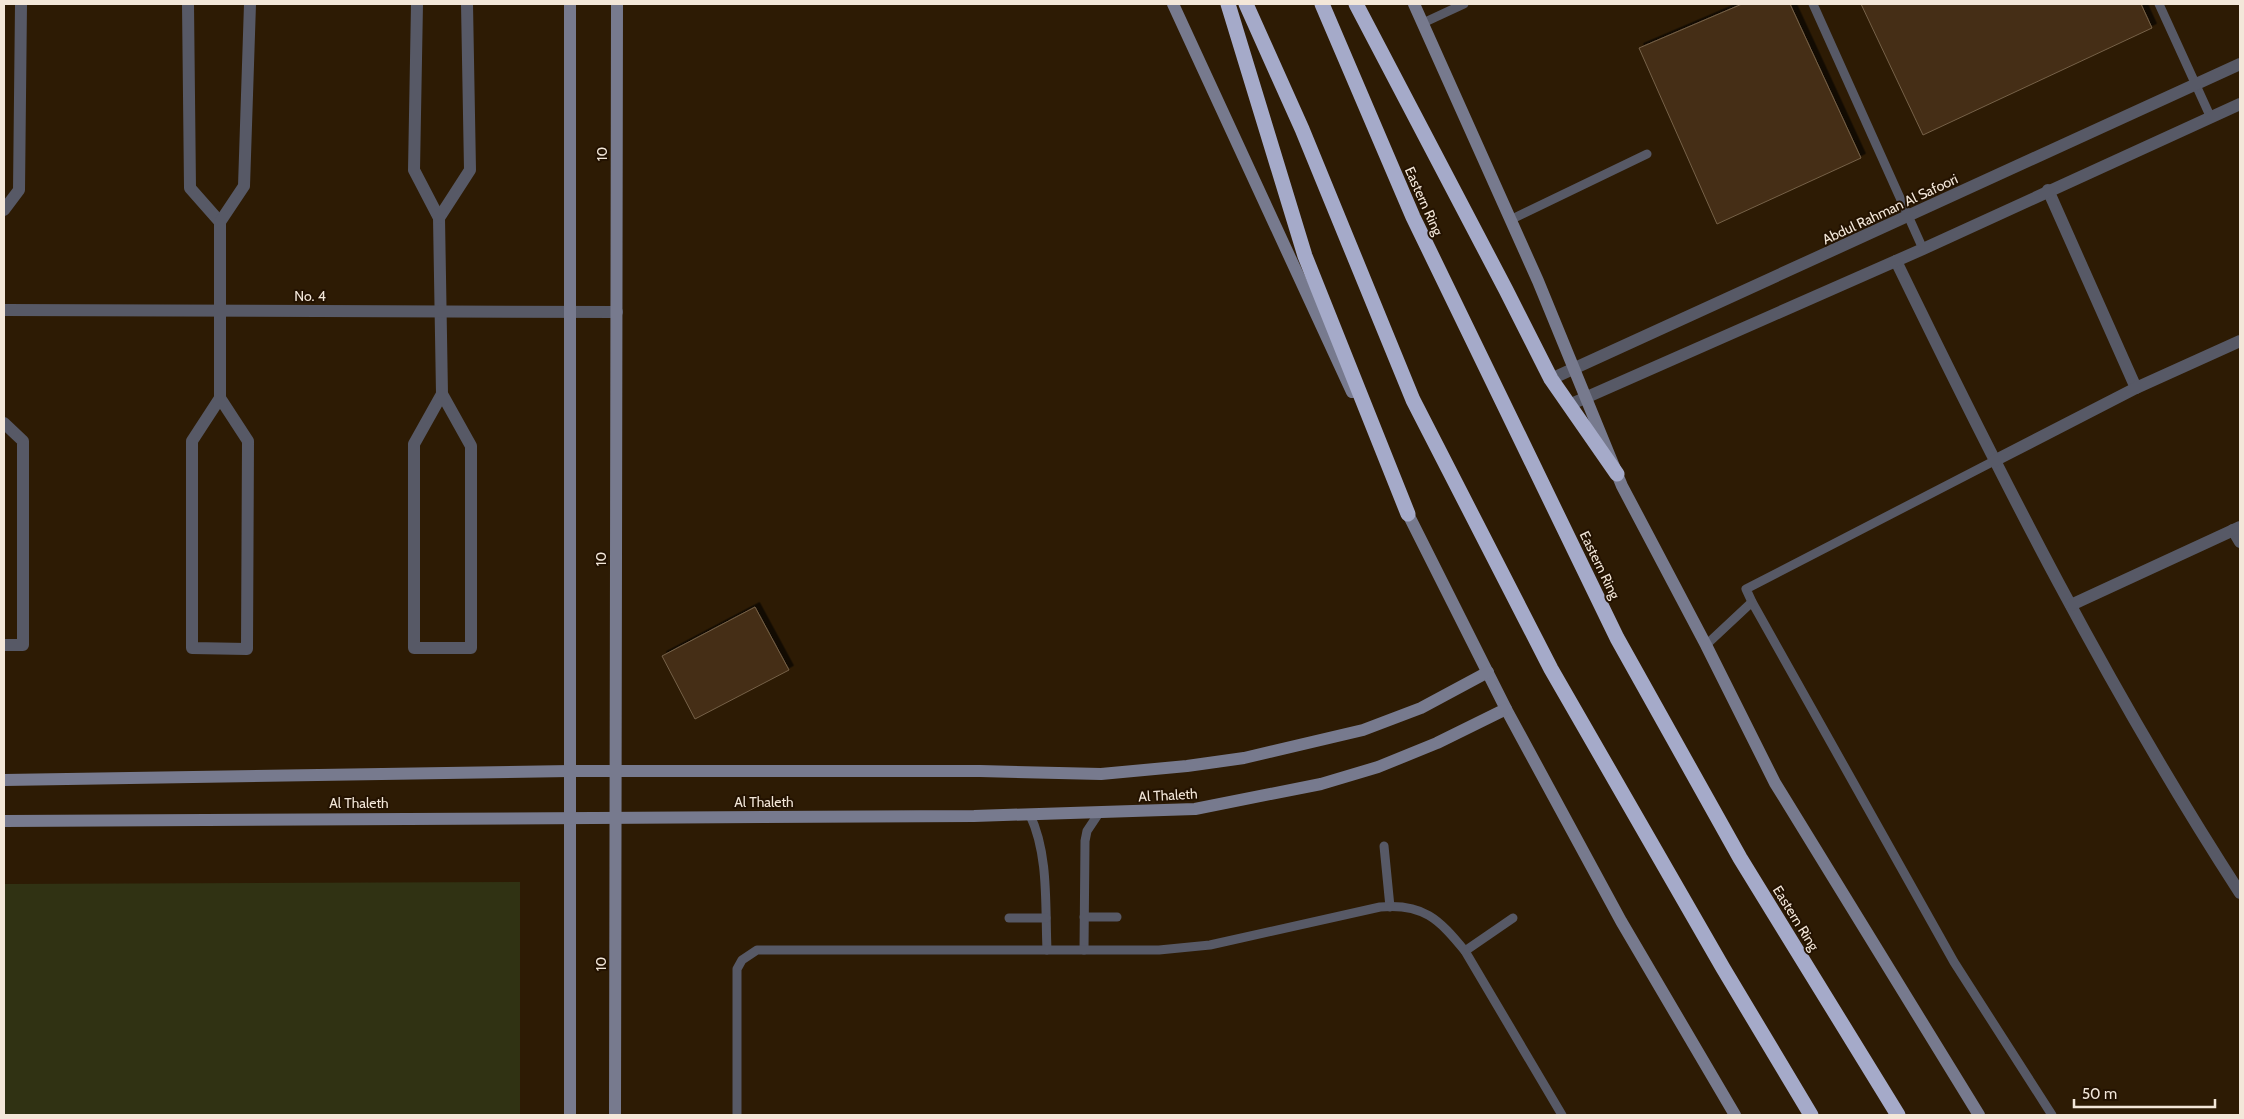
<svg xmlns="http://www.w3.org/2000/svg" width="2244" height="1119" viewBox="0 0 2244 1119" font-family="Cabin,sans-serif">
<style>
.green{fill:#303213}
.building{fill:#452f14;stroke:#766149;filter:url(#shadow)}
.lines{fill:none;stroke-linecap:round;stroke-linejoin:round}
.lane{stroke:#575966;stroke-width:9}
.street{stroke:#575966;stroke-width:12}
.secondary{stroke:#777a8e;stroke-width:12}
.highway{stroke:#a5aac9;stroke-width:15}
.labels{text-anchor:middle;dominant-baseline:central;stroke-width:4;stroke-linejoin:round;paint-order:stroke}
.street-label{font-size:14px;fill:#f3e7d9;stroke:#231200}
</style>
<defs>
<filter id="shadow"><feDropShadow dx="4.5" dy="-4.5" stdDeviation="0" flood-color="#0009"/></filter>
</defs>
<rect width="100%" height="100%" fill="#2d1b04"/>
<!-- green -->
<polygon class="green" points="520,882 520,1115 4,1115 4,884"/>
<!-- building -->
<g class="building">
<polygon points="1742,4 1790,4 1861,158 1717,224 1639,48"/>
<polygon points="1861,4 2141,4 2152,28 1923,135"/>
<polygon points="755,607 789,670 695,719 662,656"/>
</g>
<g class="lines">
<!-- lane -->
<g class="lane">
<polyline points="1813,4 1923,249"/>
<polyline points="2159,4 2211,118"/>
<polyline points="1423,23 1464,4"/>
<polyline points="1510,220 1647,154"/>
<polyline points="1994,461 1746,589 1752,602 1954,962 2052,1115"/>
<polyline points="1706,645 1752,602"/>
<path d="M1030 815C1049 855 1045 906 1047 950"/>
<polyline points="1384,846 1390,907"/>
<polyline points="1084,917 1117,917"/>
<polyline points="1009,918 1046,918"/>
<polyline points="1084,950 1085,841 1087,831 1099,813"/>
<polyline points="1465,951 1513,918"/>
<path d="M737 1115V969L742 960 757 950H1159L1210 945 1380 907C1423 903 1439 919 1465 951L1562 1115"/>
</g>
<!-- street -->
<g class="street">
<polyline points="188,4 190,188 220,222"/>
<polyline points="417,4 414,170 439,218 442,394 414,444 414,648 471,648 471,446 442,394"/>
<polyline points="2048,190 2136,388"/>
<polyline points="4,210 19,190 21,4"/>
<polyline points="439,218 470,170 467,4"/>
<path d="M1896 261C2001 477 2109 691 2240 893"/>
<polyline points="4,310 617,312"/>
<polyline points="1551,379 2240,64"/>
<polyline points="220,398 192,441 192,648 247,649 248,441 220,398 220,222 244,186 250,4"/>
<polyline points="1569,405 1923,249 2240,104"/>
<polyline points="4,423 23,441 23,645 4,645"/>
<polyline points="1994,461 2136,388 2240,341"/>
<polyline points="2233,530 2240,542"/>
<polyline points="2071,605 2240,527"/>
</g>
<!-- secondary -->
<g class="secondary">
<polyline points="570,4 570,1115"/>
<polyline points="1173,4 1352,392"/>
<polyline points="1414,4 1538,281 1622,486 1706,645 1775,783 1979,1115"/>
<polyline points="1404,506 1506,709 1621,921 1735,1115"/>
<polyline points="4,780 570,771 980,771 1101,774 1187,766 1244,758 1363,730 1421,708 1488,672"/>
<polyline points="4,821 974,816 1195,809 1321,784 1378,767 1437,743 1506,709"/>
<polyline points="615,1115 617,4"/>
</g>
<!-- highway -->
<g class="highway">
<polyline points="1228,4 1305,256 1408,514"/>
<polyline points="1246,4 1302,129 1413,400 1551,669 1723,968 1811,1115"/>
<polyline points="1322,4 1413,217 1617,638 1740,858 1898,1115"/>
<polyline points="1356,4 1506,290 1551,379 1617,474"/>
</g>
</g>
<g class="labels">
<!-- street labels -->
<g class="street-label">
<text transform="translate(602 154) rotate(-90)">10</text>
<text transform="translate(1424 201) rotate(66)">Eastern Ring</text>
<text transform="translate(1890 209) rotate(-25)">Abdul Rahman Al Safoori</text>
<text x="310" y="296">No. 4</text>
<text transform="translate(601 559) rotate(-90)">10</text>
<text transform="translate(1600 565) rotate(64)">Eastern Ring</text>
<text transform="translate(1168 795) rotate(-3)">Al Thaleth</text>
<text x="764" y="802">Al Thaleth</text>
<text x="359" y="803">Al Thaleth</text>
<text transform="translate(1796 918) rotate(58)">Eastern Ring</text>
<text transform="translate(601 964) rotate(-90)">10</text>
</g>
</g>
<!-- border -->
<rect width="2244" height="1119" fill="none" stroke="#f3e7d9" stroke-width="10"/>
<!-- scale -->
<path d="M2074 1099v8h141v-8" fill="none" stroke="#f3e7d9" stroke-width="2.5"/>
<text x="2082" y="1099" font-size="15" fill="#f3e7d9" stroke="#231200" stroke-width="4" paint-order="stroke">50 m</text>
</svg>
